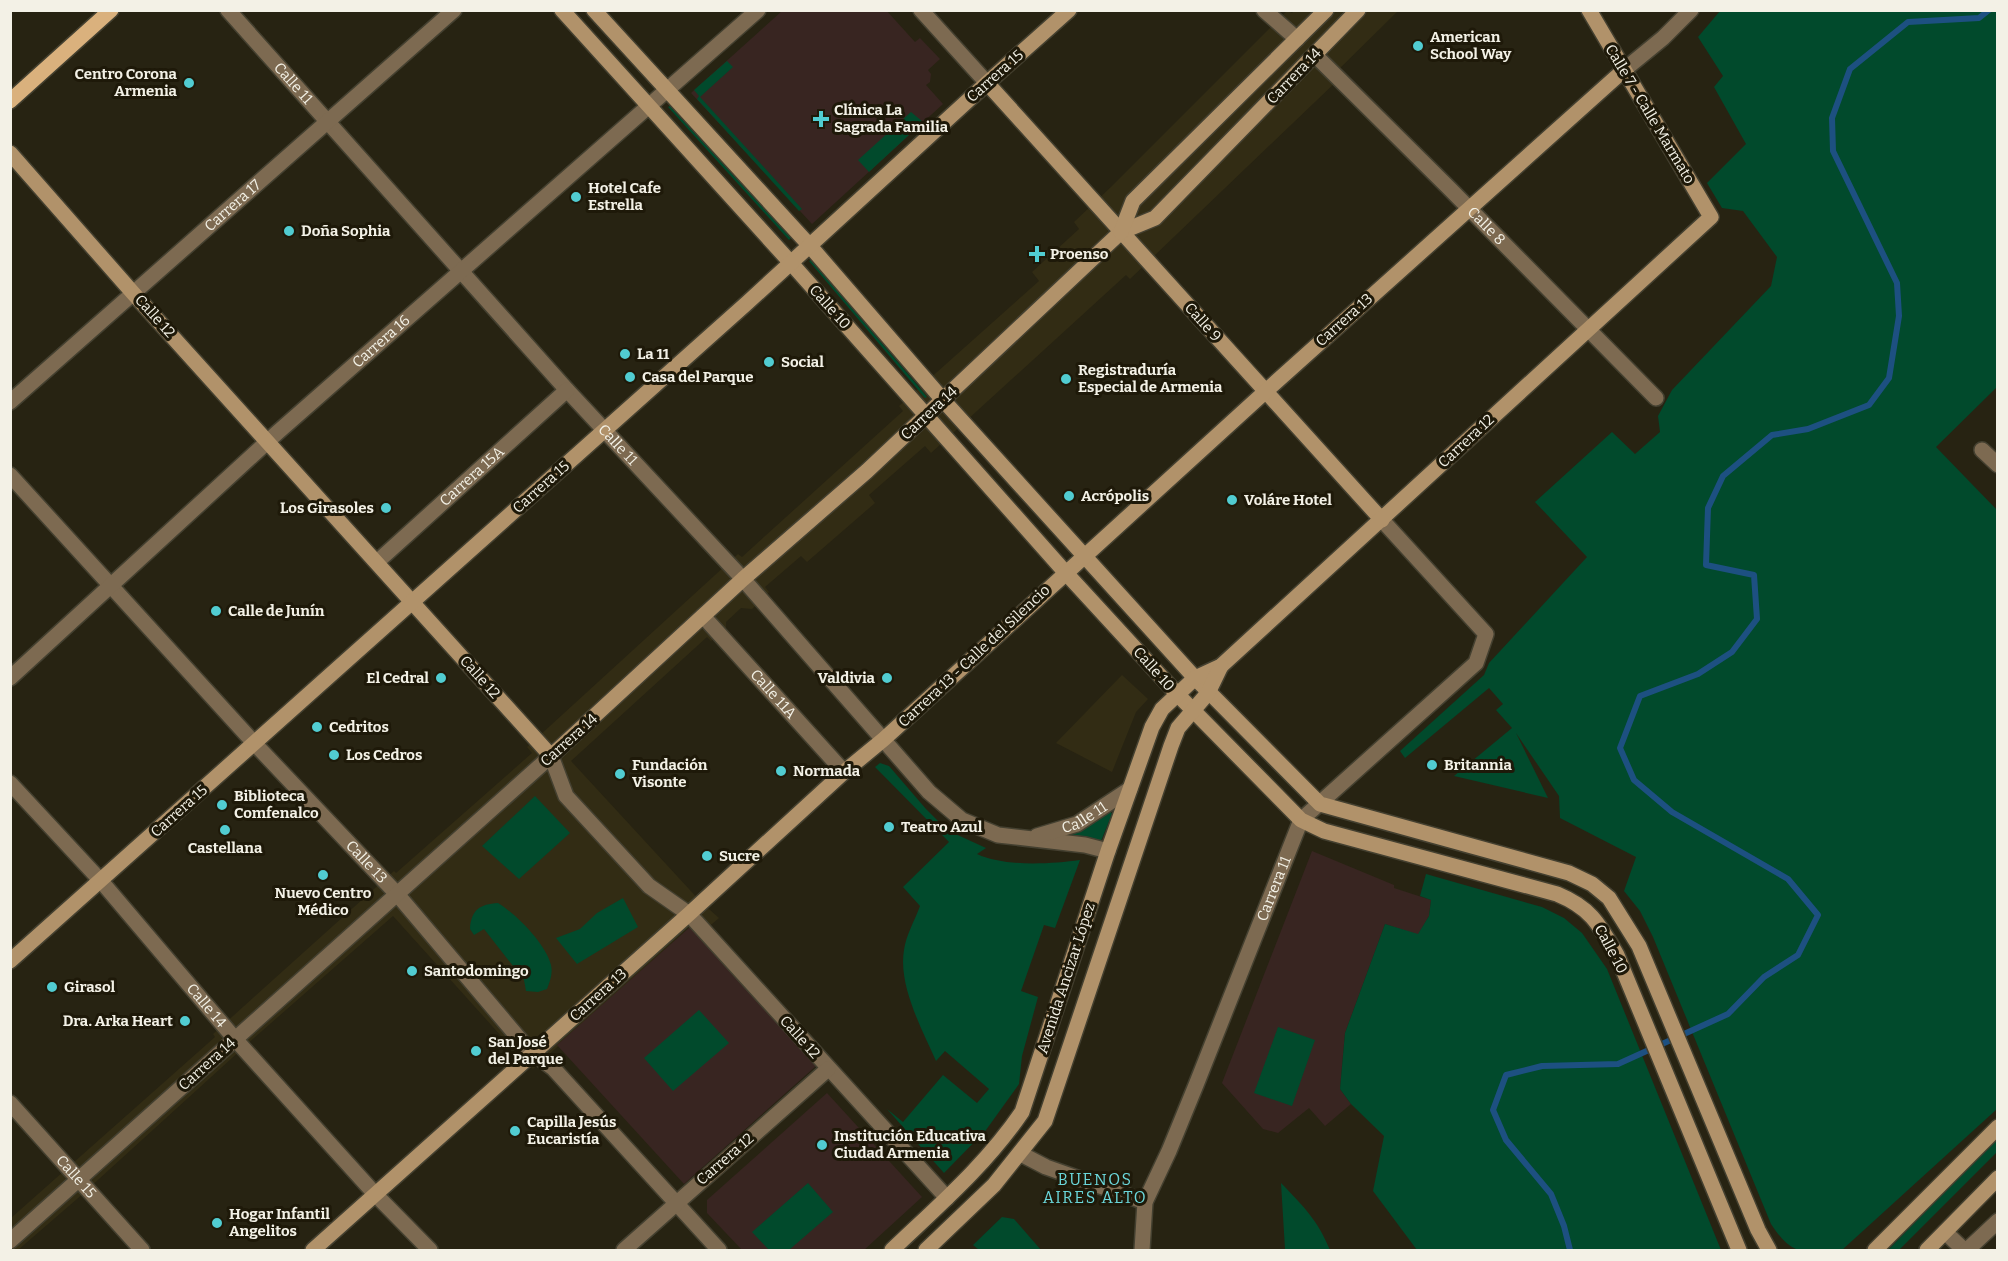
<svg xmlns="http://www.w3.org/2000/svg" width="2008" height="1261" viewBox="0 0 2008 1261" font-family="Bitter,serif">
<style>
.built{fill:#322c14}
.education{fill:#382521}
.green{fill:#014a2c}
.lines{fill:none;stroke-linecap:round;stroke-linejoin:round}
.stream{stroke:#1d5081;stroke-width:6}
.street-casing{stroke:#444030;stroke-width:18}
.secondary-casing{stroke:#444030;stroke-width:18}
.primary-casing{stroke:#444030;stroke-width:18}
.street{stroke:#7d6a51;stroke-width:15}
.secondary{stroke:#b1926a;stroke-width:15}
.primary{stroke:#dab17d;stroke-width:15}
.poi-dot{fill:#51ccd1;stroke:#1e1909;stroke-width:2}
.labels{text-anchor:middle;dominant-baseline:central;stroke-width:6;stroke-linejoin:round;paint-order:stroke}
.poi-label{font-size:15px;font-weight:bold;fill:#f3f1e6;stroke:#1e1909;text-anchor:start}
.street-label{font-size:15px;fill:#f3f1e6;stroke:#1e1909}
.neighbourhood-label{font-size:16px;letter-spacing:1.5px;fill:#6bd8dc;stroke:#1e1909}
</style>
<rect width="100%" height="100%" fill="#272312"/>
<!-- built -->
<g class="built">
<polygon points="1295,10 1398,11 1334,74 1339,79 1130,279 1126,275 931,453 925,446 869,495 875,503 807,562 801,556 765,587 769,592 752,609 741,608 726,622 726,628 711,641 707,637 571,761 701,902 719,918 698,936 689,927 533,1069 511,1047 393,916 254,1038 77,1199 18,1250 11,1250 11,1218 215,1037 213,1034 394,871 396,873 532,753 527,747 738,554 742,557 903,411 899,406 1039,281 1032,272 1079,229 1074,222 1112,186 1287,11 1292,13"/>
<polygon points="1122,675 1148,699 1136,712 1112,772 1056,743"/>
</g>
<!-- education -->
<g class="education">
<polygon points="886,10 915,42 920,38 940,59 928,70 931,74 930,82 926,85 943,104 812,224 691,93 782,11"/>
<polygon points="1312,851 1394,885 1394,888 1431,900 1429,916 1418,935 1385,924 1345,1033 1340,1089 1351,1104 1325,1126 1309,1108 1278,1133 1263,1129 1222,1083"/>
<polygon points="690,927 816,1066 684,1184 557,1045"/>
<polygon points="827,1093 922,1197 864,1250 742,1250 707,1213 707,1200"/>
</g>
<!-- green -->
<g class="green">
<path d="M1720 11H1997V387L1936 447 1997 510V1109L1842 1250C1804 1251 1794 1259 1771 1224L1653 937 1640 911 1624 891 1636 857 1560 818 1559 796 1516 733 1548 798 1454 776 1512 728 1496 710 1503 704 1489 688 1405 758 1400 751 1484 675 1489 663 1587 557 1535 502 1612 432 1635 454 1660 432 1658 416 1672 390 1771 286 1777 257 1743 211 1722 208 1707 183 1746 144 1714 87 1723 76 1698 37Z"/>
<polygon points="727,61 733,67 700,97 802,209 799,211 697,99 699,96 694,90"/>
<polygon points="670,106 791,238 789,240 668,107"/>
<polygon points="911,112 923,122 869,172 858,160"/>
<polygon points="811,260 914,381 927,397 925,398 809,261"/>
<path d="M880 763 889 766 926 809 944 827 951 832 986 848 977 854C1005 867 1050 864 1080 860L1055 928 1044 925 1021 991 1038 997 1022 1056 1019 1084 986 1130 944 1173 887 1109 903 1122 943 1075 977 1103 989 1089 945 1051 936 1061C922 1029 898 986 904 950 906 935 915 920 920 906L903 887 949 842 875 767Z"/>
<polygon points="535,796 570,833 519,879 482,846"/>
<polygon points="1110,810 1112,814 1101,841 1085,837 1067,835"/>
<polygon points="1426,874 1542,907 1564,918 1582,933 1607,969 1721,1250 1417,1250 1373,1191 1384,1136 1351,1104 1340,1089 1345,1033 1385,924 1418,934 1429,916 1431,900 1420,896"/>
<polygon points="623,898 638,927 577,964 556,938 580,929 597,913"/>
<path d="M498 903C516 914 546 944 551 965 553 974 550 981 547 989L538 992 526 991 524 980 484 929 474 935 470 929C471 910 480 904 498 903Z"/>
<polygon points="699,1010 729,1043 673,1091 644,1058"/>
<polygon points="1278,1027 1315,1040 1292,1106 1254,1093"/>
<polygon points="1997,1140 1997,1152 1899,1250 1888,1250 1964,1172"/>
<polygon points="808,1183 833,1212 789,1250 769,1250 752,1232"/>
<path d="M1281 1183C1304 1207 1317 1219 1330 1250H1276L1285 1249Z"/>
<polygon points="1002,1217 1014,1219 1041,1250 979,1250 973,1245"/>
</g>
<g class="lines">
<!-- stream -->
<polyline class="stream" points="1570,1250 1564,1226 1551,1194 1506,1140 1493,1110 1506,1075 1542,1066 1618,1064 1728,1014 1764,977 1798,955 1818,915 1788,879 1672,812 1634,780 1620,748 1640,696 1698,674 1732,652 1757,619 1754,575 1706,565 1708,508 1723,476 1772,435 1808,429 1869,405 1889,378 1899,316 1897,283 1833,151 1832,118 1850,69 1908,22 1979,18 1989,10"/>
<!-- street casing -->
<g class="street-casing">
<g id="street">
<path id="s1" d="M228 10 567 390 743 579 929 792 962 820 998 835 1085 845 1108 851"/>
<polyline points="921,10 987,83"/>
<polyline points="1264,10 1297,39"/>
<path id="s2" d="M1315 55 1450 189 1656 398"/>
<polyline points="1624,70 1663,38 1691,10"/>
<path id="s3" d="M10 402 454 10"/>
<polyline points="1982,450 1998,465"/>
<path id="s4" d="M10 475 255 744 397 894 528 1049 553 1068 719 1250"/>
<path id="s5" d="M377 562 567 390"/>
<path id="s6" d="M703 616 844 772"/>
<path id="s7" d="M10 678 278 432 758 10"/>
<path id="s8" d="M10 783 101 881 235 1039 375 1194 430 1250"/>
<path id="s9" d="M1037 836 1077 824 1130 789"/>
<path id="s10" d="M10 1103 142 1250"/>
<polyline points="1021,1154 1046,1167 1145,1202"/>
<polyline points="1945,1232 1964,1250"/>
<polyline points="10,1241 551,756 566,796 649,886 689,914 947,1198"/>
<polyline points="624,1250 828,1069"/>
<path id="s11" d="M1142 1250 1145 1202 1169 1151 1196 1085 1301 820 1476 663 1486 634 1382 520"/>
<polyline points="1967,1250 1998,1221"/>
</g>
</g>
<!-- secondary casing -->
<g class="secondary-casing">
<g id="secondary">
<path d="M562 10 791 263 1065 572 1178 695 1301 820 1324 831 1557 894C1591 908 1599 924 1617 955L1739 1250"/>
<polyline points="594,10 810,246 943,400 1195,678 1320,804 1569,873 1592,884 1609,898 1639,946 1758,1230 1769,1250"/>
<polyline points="987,83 1382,520"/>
<polyline points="10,153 133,293 551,756 743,579 867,471 1107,245 1121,232 1155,218 1358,10"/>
<polyline points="1121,232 1133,201 1326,10"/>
<polyline points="10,961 747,303 987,83 1069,10"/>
<polyline points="313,1250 689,914 844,772 884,739 1266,391 1624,70"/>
<path d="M892 1250C938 1206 986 1165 1022 1112L1108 851 1152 727 1162 709 1195 678 1221 666 1711 217 1589 10"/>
<polyline points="926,1250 994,1185 1045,1121 1171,746 1178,728 1208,693 1221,666"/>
<polyline points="1875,1250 1998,1127"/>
<polyline points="1927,1250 1998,1178"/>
</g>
</g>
<!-- primary casing -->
<g class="primary-casing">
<polyline id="primary" points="10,101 111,10"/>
</g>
<!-- street -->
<use href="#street" class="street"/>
<!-- secondary -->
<use href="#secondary" class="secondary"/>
<!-- primary -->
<use href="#primary" class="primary"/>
</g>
<!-- markers -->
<g class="poi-dot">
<circle cx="1418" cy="46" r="6"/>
<circle cx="189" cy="83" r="6"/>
<path d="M818 110h6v6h6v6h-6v6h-6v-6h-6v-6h6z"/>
<circle cx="576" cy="197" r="6"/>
<circle cx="289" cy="231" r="6"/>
<path d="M1034 245h6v6h6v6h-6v6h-6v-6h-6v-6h6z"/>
<circle cx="625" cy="354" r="6"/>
<circle cx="769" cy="362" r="6"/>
<circle cx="630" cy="377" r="6"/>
<circle cx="1066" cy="379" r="6"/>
<circle cx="1069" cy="496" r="6"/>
<circle cx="1232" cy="500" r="6"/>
<circle cx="386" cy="508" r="6"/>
<circle cx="216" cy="611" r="6"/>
<circle cx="441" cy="678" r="6"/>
<circle cx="887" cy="678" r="6"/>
<circle cx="317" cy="727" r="6"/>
<circle cx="334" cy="755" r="6"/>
<circle cx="1432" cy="765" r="6"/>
<circle cx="781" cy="771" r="6"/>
<circle cx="620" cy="774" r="6"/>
<circle cx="222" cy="805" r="6"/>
<circle cx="889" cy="827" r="6"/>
<circle cx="225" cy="830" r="6"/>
<circle cx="707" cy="856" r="6"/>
<circle cx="323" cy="875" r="6"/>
<circle cx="412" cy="971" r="6"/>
<circle cx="52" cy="987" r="6"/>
<circle cx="185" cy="1021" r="6"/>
<circle cx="476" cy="1051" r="6"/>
<circle cx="515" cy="1131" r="6"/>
<circle cx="822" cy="1145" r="6"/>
<circle cx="217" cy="1223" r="6"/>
</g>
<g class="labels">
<!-- poi labels -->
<g class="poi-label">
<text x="1430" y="37">American<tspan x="1430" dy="17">School Way</tspan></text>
<text x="177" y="74" text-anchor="end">Centro Corona<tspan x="177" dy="17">Armenia</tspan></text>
<text x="834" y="110">Clínica La<tspan x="834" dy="17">Sagrada Familia</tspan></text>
<text x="588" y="188">Hotel Cafe<tspan x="588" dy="17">Estrella</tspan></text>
<text x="301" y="231">Doña Sophia</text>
<text x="1050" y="254">Proenso</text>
<text x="637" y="354">La 11</text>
<text x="781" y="362">Social</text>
<text x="1078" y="370">Registraduría<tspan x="1078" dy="17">Especial de Armenia</tspan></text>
<text x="642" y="377">Casa del Parque</text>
<text x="1081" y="496">Acrópolis</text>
<text x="1244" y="500">Voláre Hotel</text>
<text x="374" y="508" text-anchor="end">Los Girasoles</text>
<text x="228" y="611">Calle de Junín</text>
<text x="429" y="678" text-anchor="end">El Cedral</text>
<text x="875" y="678" text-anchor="end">Valdivia</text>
<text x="329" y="727">Cedritos</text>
<text x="346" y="755">Los Cedros</text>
<text x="632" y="765">Fundación<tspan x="632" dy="17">Visonte</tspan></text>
<text x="1444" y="765">Britannia</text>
<text x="793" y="771">Normada</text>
<text x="234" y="796">Biblioteca<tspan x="234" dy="17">Comfenalco</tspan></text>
<text x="901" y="827">Teatro Azul</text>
<text x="225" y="848" text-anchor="middle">Castellana</text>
<text x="719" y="856">Sucre</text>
<text x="323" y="893" text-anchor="middle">Nuevo Centro<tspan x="323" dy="17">Médico</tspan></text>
<text x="424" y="971">Santodomingo</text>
<text x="64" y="987">Girasol</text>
<text x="173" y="1021" text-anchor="end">Dra. Arka Heart</text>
<text x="488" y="1042">San José<tspan x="488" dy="17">del Parque</tspan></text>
<text x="527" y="1122">Capilla Jesús<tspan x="527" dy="17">Eucaristía</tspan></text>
<text x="834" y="1136">Institución Educativa<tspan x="834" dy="17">Ciudad Armenia</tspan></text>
<text x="229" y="1214">Hogar Infantil<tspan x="229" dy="17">Angelitos</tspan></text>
</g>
<!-- street labels -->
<g class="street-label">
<text transform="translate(995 76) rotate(-42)">Carrera 15</text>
<text transform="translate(1294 76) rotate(-46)">Carrera 14</text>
<text stroke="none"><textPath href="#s1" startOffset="98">Calle 11</textPath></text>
<text transform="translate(1650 114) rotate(59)">Calle 7 - Calle Marmato</text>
<text stroke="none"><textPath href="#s3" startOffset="297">Carrera 17</textPath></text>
<text stroke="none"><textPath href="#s2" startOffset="242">Calle 8</textPath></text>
<text transform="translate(830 307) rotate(48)">Calle 10</text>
<text transform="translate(155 316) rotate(48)">Calle 12</text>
<text transform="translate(1344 320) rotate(-42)">Carrera 13</text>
<text transform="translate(1203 322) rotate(48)">Calle 9</text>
<text stroke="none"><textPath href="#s7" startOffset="501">Carrera 16</textPath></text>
<text transform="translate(929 413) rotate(-43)">Carrera 14</text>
<text transform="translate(1466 441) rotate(-43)">Carrera 12</text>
<text stroke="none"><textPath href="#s1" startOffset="584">Calle 11</textPath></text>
<text stroke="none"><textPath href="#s5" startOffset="128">Carrera 15A</textPath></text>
<text transform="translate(541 487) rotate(-42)">Carrera 15</text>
<text transform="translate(974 656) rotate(-43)">Carrera 13 - Calle del Silencio</text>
<text transform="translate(1154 669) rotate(48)">Calle 10</text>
<text transform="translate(480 677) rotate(48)">Calle 12</text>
<text stroke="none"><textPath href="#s6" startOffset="105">Calle 11A</textPath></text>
<text transform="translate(569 740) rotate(-42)">Carrera 14</text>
<text transform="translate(179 811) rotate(-42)">Carrera 15</text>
<text stroke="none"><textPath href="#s9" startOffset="51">Calle 11</textPath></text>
<text stroke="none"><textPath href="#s4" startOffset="526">Calle 13</textPath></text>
<text stroke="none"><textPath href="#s11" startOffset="387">Carrera 11</textPath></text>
<text transform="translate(1611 949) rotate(62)">Calle 10</text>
<text transform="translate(1066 978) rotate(-72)">Avenida Ancizar López</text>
<text transform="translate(598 995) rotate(-42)">Carrera 13</text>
<text stroke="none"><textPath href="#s8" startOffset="297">Calle 14</textPath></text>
<text transform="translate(800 1037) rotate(48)">Calle 12</text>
<text transform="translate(207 1064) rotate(-42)">Carrera 14</text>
<text transform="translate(725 1159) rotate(-41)">Carrera 12</text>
<text stroke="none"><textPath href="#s10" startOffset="99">Calle 15</textPath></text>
</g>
<!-- neighbourhood labels -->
<g class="neighbourhood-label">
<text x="1095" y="1179">BUENOS<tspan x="1095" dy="18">AIRES ALTO</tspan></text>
</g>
</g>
<!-- border -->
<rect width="2008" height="1261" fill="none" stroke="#f3f1e6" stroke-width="24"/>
</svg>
